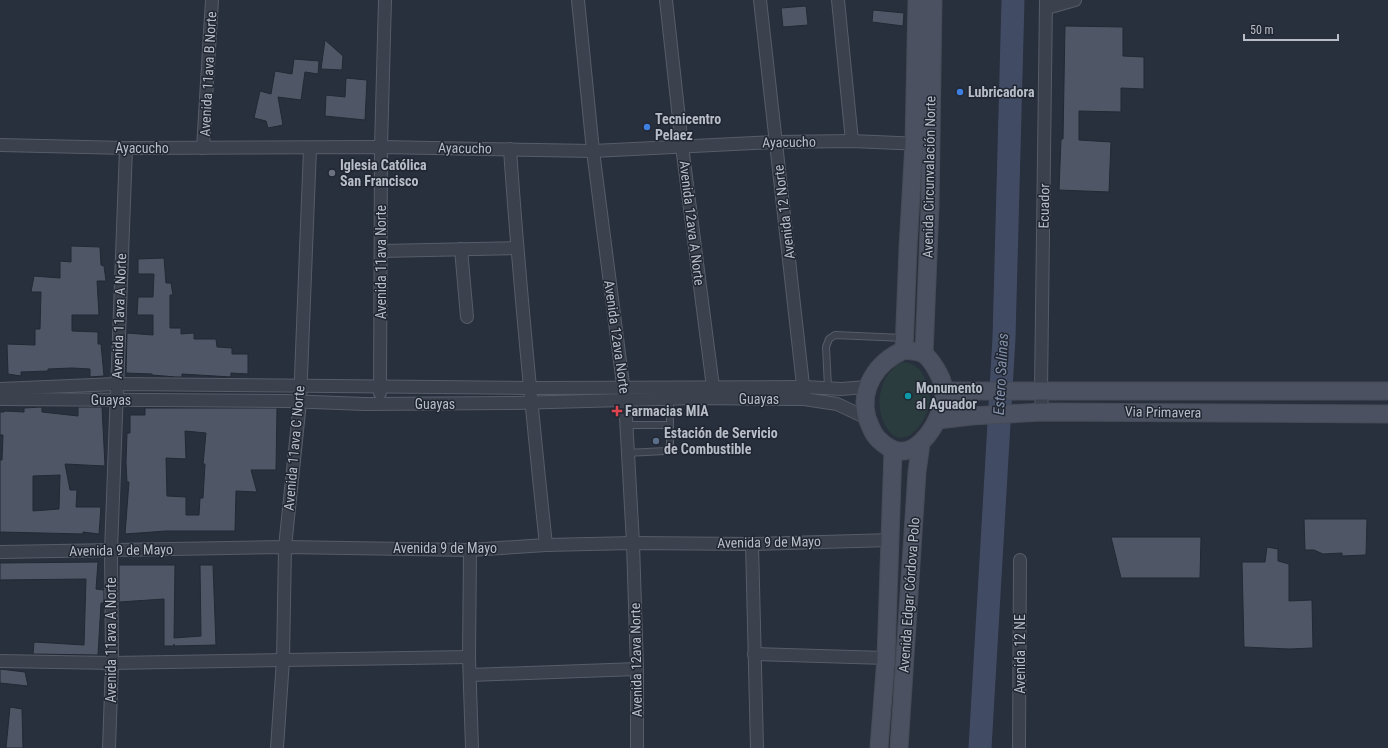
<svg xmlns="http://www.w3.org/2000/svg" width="1388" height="748" viewBox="0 0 1388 748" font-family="'Roboto Condensed',sans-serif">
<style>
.green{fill:#2b3c3f}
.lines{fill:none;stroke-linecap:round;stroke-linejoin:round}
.river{stroke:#414c64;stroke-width:23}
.building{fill:#4f5665;stroke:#232934;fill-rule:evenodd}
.service-casing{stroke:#575d68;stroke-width:8}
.minor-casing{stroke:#575d68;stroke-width:14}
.secondary-casing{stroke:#454b56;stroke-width:19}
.service{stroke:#3c424d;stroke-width:6}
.minor{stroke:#3c424d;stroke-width:12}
.secondary{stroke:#4b5160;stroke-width:17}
.shop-dot{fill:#3f7fe0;stroke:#212732;stroke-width:1.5}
.worship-dot{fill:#6b7280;stroke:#212732;stroke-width:1.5}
.culture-dot{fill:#0f9aa8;stroke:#212732;stroke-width:1.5}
.health-dot{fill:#e0444e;stroke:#212732;stroke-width:1.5}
.service-dot{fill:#5c6f8a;stroke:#212732;stroke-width:1.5}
.labels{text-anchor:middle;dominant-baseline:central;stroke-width:3;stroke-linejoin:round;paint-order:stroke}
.street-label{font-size:14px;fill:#b8bdc8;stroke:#212732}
.poi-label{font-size:14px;font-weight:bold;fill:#b8bdc8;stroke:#212732;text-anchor:start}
.water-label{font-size:15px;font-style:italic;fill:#8491ab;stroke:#212732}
</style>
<rect width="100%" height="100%" fill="#282f3d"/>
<!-- green -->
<path class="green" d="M903 362C913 363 920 368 924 377 928 385 930 393 930 401 928 420 904 455 887 428 873 407 879 373 903 362Z"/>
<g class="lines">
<!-- river -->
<polyline class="river" points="980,748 1004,338 1013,0"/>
</g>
<!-- building -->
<g class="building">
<polygon points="806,6 808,25 783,27 781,8"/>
<polygon points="873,10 904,13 903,26 872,22"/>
<polygon points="1065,26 1123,27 1123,56 1144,57 1144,89 1121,88 1121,112 1079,111 1079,140 1111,142 1109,192 1059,190 1061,139 1063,139"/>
<polygon points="325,40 343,56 342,70 321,69"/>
<polygon points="294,59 319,61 318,74 305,72 301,100 278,97 283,125 268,128 266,121 254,118 260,91 271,94 275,71 292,74"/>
<polygon points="346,78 367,80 365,120 325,116 326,95 345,97"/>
<polygon points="71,246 100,247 101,265 104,266 106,281 97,281 99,315 72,315 72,331 98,332 98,344 101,344 104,376 90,377 90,369 72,368 48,369 48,371 21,372 21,376 8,374 7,344 35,345 35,329 40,329 41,292 31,292 34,276 60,278 60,261 71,262"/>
<polygon points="164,258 166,283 171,283 173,295 170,295 170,328 181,328 181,334 194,333 194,339 216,339 217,347 232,348 232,354 248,354 248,374 231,373 231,377 182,374 182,377 176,377 152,375 152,374 126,373 127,333 153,335 153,315 137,315 138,297 153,297 154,274 138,274 138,259"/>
<path d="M42 407V412L78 416V407H102L105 466 65 464 70 490H77L76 507H101L99 534 83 532V534L0 532V460H2L3 435H0V412H4V411L24 412V408ZM60 475 59 509 33 511V476Z"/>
<path d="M145 408H277L276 470H251L257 492 236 491 235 531H166L125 534 129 482H127L126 462 127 433H130V415H145ZM185 431 206 433 203 464H205L203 498H200L199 515H186V497L167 496 166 458 186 459Z"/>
<polygon points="1304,519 1367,519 1366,555 1342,556 1342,553 1323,554 1314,550 1305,550"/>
<polygon points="1111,537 1201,537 1200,578 1121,578"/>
<polygon points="1267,547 1278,549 1278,561 1289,564 1289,601 1312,600 1313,648 1289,649 1244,647 1242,562 1265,562"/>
<polygon points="98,562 96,589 104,590 104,603 101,603 98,655 33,654 34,642 84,645 86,579 0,580 0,563"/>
<polygon points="119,565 175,565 174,638 201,636 200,565 213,565 216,645 174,646 174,644 174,646 164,646 164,599 119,602"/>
<polygon points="0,669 25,672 28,686 0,683"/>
<polygon points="10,707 22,709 23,748 6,748"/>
</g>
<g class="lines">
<!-- service casing -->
<g class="service-casing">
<g id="service">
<polyline points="828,387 826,347 829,339 835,335 904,338"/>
<polyline points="627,425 670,425"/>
<polyline points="627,453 665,451 668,449 670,444 670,399"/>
</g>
</g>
<!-- minor casing -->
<g class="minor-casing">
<g id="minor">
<polyline points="578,0 593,151 625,400 633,543 637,669 637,748"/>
<polyline points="666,0 682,146 713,387 712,394"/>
<polyline points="760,0 804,394"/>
<polyline points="838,0 852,141"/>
<polyline points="1047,8 1075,0"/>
<polyline points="0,145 126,148 381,147 593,151 775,142 852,141 921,144"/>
<polyline points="203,148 212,0"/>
<path d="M510 149C519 281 532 413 546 545"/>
<polyline points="461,249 467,317"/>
<polyline points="381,251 517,248"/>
<polyline points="0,389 116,384 529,388 805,387 841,389 867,387"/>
<polyline points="380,393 381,147 385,0"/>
<polyline points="0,399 286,401 365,404 515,403 696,398 790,399 804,399 837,404 867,418"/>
<polyline points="1042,412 1041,390 1046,0"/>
<polyline points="752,544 757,748"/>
<polyline points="470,550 469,657 472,748"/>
<polyline points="0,552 285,547 470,550 546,545 633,543 752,544 891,540"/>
<polyline points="754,654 886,658"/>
<polyline points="0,661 112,663 469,657"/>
<polyline points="470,675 637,669"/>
<polyline points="109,748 112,663 111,551 126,148"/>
<polyline points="277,748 283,660 285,547 300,402 310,148"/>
<polyline points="1019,748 1020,560"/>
</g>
</g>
<!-- secondary casing -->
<g class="secondary-casing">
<g id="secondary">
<polyline points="904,350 908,248 914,143 917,0"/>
<path d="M904 350C910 351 920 351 925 355 929 358 933 364 936 369 940 376 944 383 944 391 945 416 917 466 888 447 882 443 876 438 873 432 871 428 869 423 867 418 859 388 877 362 904 350Z"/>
<polyline points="924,354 930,206 933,0"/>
<polyline points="944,391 1388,391"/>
<polyline points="938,420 972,416 1042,412 1388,414"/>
<polyline points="879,748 886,658 893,450"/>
<polyline points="899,748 917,472 921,443"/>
</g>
</g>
<!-- service -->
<use href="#service" class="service"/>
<!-- minor -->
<use href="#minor" class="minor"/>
<!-- secondary -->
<use href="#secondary" class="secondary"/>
</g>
<!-- markers -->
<g class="shop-dot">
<circle cx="960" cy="92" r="4"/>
<circle cx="647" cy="127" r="4"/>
</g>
<circle class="worship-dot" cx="332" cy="173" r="4"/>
<circle class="culture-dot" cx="908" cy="396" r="4"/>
<path class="health-dot" d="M615 405h4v4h4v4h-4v4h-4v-4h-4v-4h4z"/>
<circle class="service-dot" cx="656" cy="441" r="4"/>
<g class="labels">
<!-- street labels -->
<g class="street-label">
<text transform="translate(208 74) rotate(-87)">Avenida 11ava B Norte</text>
<text transform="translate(789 142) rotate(-1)">Ayacucho</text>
<text x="142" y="148">Ayacucho</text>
<text transform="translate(465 148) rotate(1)">Ayacucho</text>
<text transform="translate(929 177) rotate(-89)">Avenida Circunvalación Norte</text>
<text transform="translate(1044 206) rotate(-89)">Ecuador</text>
<text transform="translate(784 212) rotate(-97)">Avenida 12 Norte</text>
<text transform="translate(692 223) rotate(83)">Avenida 12ava A Norte</text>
<text transform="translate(381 262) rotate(-90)">Avenida 11ava Norte</text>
<text transform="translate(119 316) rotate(-88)">Avenida 11ava A Norte</text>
<text transform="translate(617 337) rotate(82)">Avenida 12ava Norte</text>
<text x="759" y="399">Guayas</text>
<text x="111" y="400">Guayas</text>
<text x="435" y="404">Guayas</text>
<text transform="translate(1163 412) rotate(1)">Via Primavera</text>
<text transform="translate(294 448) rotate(-85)">Avenida 11ava C Norte</text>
<text transform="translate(769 542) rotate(-1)">Avenida 9 de Mayo</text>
<text x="445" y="548">Avenida 9 de Mayo</text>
<text transform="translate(121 550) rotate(-1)">Avenida 9 de Mayo</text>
<text transform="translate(909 595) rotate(-86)">Avenida Edgar Córdova Polo</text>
<text transform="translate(111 640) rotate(-90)">Avenida 11ava A Norte</text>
<text transform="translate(1020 654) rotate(-90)">Avenida 12 NE</text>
<text transform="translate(636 660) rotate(-91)">Avenida 12ava Norte</text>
</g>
<!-- poi labels -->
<g class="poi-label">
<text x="968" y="92">Lubricadora</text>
<text x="655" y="119">Tecnicentro<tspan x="655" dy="16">Pelaez</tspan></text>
<text x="340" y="165">Iglesia Católica<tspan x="340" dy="16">San Francisco</tspan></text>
<text x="916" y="388">Monumento<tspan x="916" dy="16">al Aguador</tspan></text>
<text x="625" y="411">Farmacias MIA</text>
<text x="664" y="433">Estación de Servicio<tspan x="664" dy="16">de Combustible</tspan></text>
</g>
<!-- water labels -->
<g class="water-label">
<text transform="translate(1001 374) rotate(-87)">Estero Salinas</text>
</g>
</g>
<!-- scale -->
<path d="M1244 34v6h94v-6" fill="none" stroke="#b8bdc8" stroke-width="2"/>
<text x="1250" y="34" font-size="12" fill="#b8bdc8" stroke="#212732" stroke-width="3" paint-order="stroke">50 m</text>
</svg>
